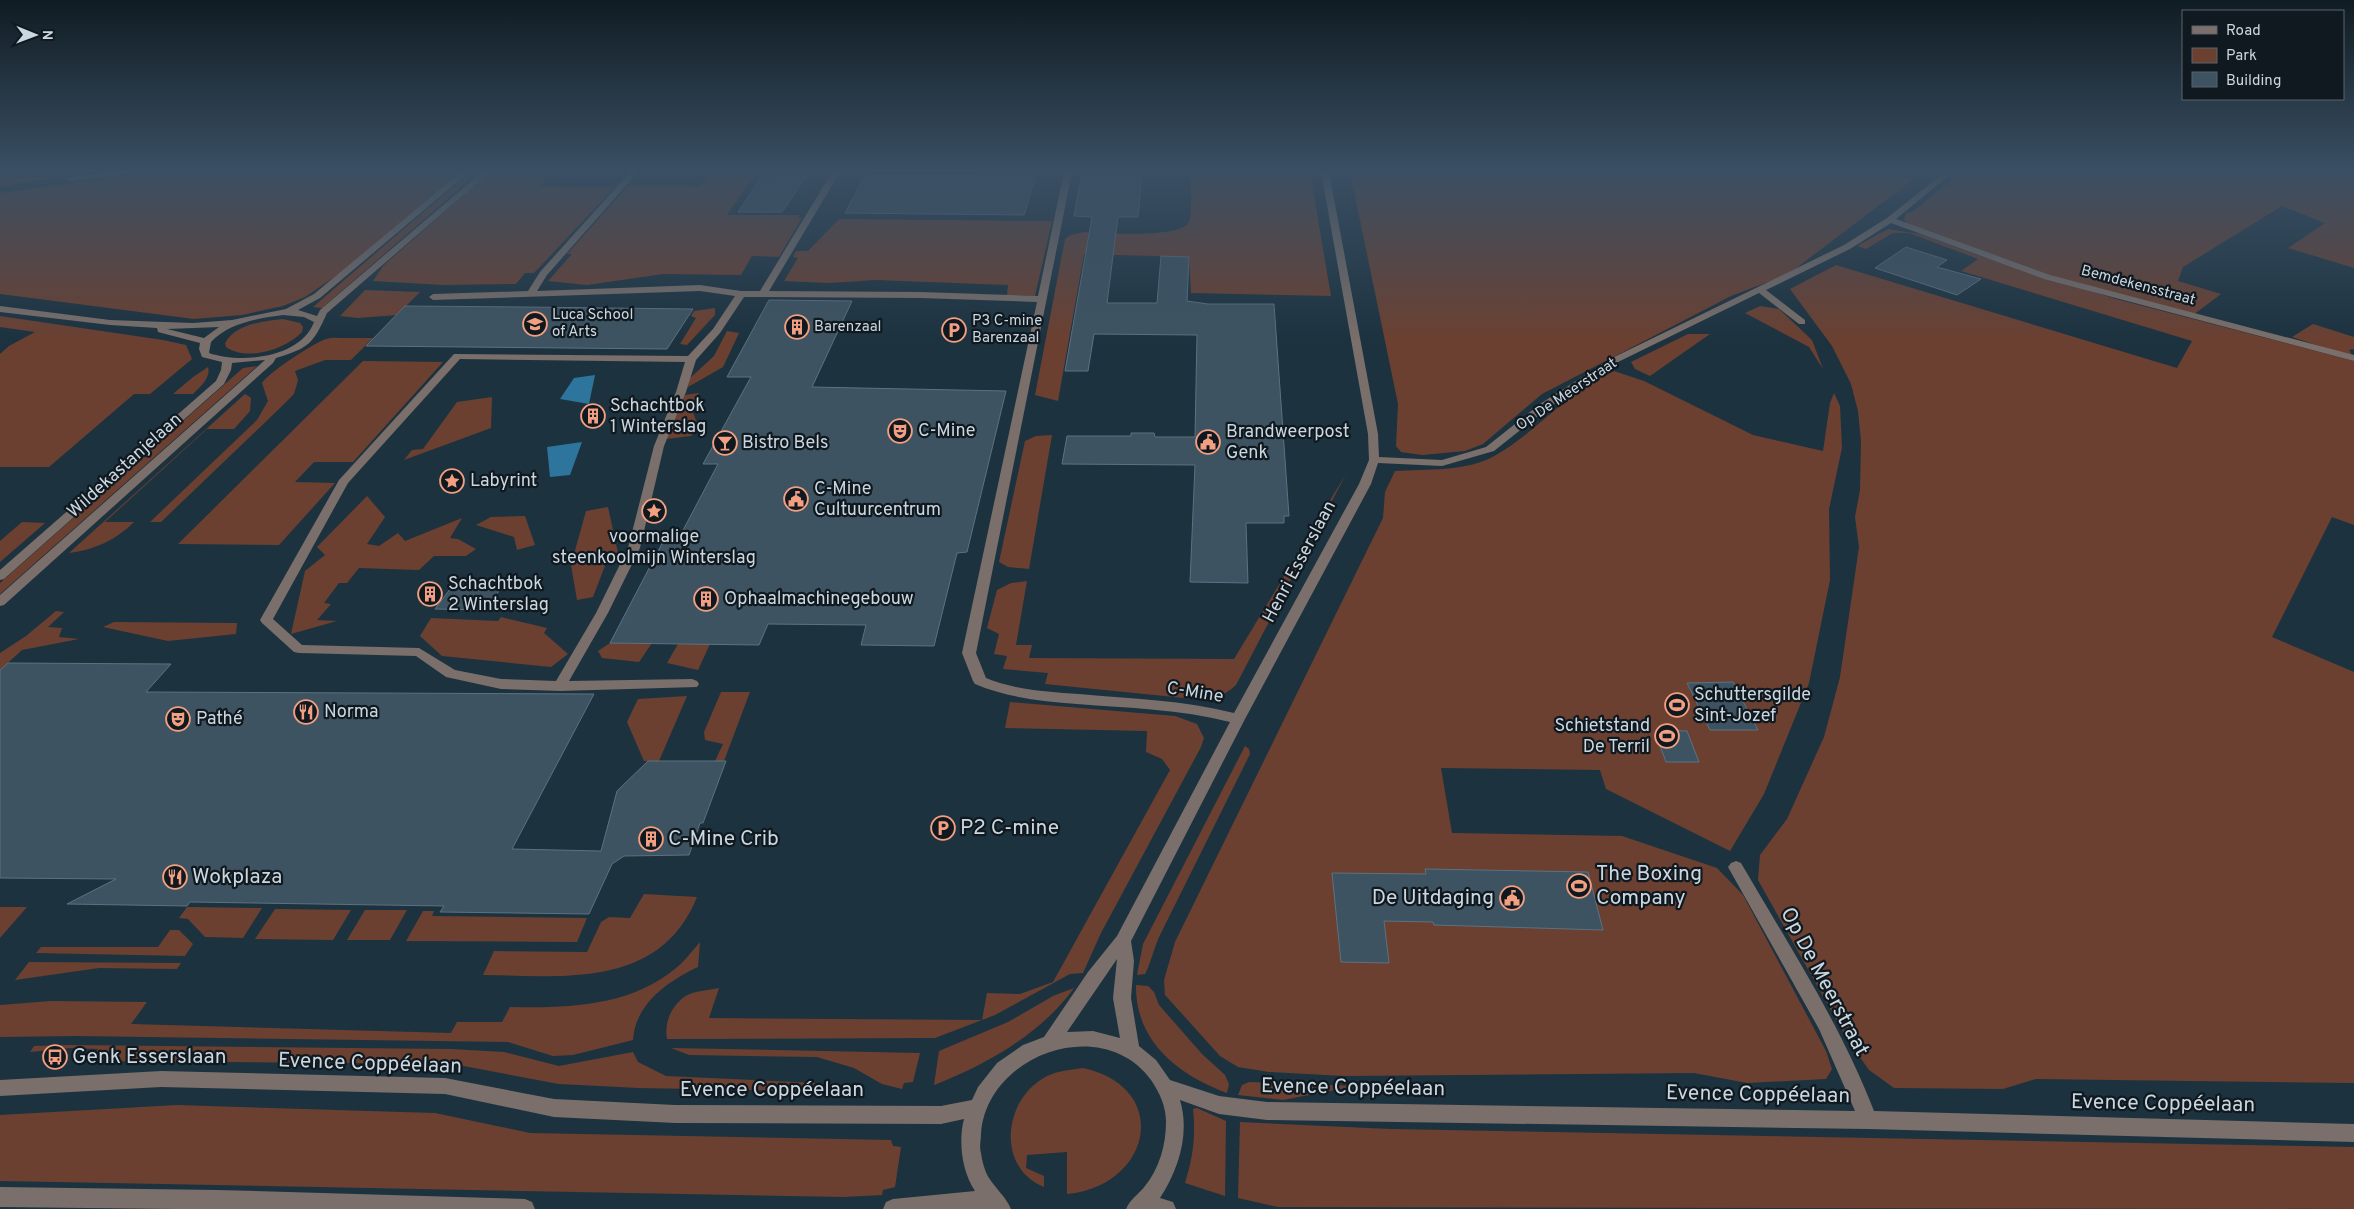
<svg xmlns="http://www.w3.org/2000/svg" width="2354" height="1209" viewBox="0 0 2354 1209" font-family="Overpass,sans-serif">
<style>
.green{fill:#6b4031}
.water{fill:#2d759d}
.building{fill:#3d5361;stroke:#5b7281}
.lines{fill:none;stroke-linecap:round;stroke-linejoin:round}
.minor{fill:#7a6f6a;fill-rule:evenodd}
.labels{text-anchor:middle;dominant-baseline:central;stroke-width:4.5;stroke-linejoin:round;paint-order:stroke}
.far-street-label{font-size:15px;fill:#cbd7e0;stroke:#10191f}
.far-poi-label{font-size:15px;fill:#cbd7e0;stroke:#10191f;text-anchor:start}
.poi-label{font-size:18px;fill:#cbd7e0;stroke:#10191f;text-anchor:start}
.street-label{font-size:18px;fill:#cbd7e0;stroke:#10191f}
.near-poi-label{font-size:21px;fill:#cbd7e0;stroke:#10191f;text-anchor:start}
.near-street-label{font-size:21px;fill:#cbd7e0;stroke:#10191f}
</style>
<rect width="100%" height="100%" fill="#1d323f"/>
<!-- green -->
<g class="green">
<polygon points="68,172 64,176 0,187 0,173"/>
<polygon points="153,172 460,172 352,265 305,297 283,306 242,315 194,319 0,294 0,193"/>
<polygon points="470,172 479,172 322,308 313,307"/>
<polygon points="490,172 553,172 539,186 615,187 534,273 525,273 516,284 444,285 373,281 383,266"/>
<polygon points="712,172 757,172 727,215 799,215 798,218 802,218 779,257 752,256 741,275 663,274 587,285 548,281 572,254 567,254 629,185 700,186"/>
<path d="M1191 172H1310L1331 296 1191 293 1189 257 1084 254 1058 401 1035 395 1065 239 1070 235 1084 232C1103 233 1180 239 1189 222 1193 213 1190 183 1191 172Z"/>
<polygon points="1350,172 1923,172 1795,269 1773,280 1731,296 1542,394 1483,444 1465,451 1422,455 1401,452 1396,446 1398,404"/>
<polygon points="1962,172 2354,172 2354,268 2288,248 2325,223 2282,206 2183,267 2178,281 2221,294 2193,315 2055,278 1910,225 1904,220 1906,213 1912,212"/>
<polygon points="839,219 1052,221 1035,296 1007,295 1008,285 876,280 829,283 784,281 798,258 793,257 796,251 808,251"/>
<polygon points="1888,229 1920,234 1983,257 2116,299 2354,361 2354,525 2332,517 2272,637 2354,672 2354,1083 2036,1079 2003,1089 1894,1088 1869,1070 1847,1039 1758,880 1760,855 1787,819 1824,737 1840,677 1859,547 1855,517 1860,490 1861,441 1858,411 1851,384 1832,346 1790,289 1836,265 2177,368 2192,341 1961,271 1978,259 1909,233 1893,233 1866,249 1857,246"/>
<polygon points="365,290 420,292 397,315 358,318 340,316"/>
<polygon points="1760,306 1779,309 1812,340 1823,369 1809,347 1745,313"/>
<polygon points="715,308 715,315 687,345 680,344 696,318 691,316 694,311"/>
<polygon points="0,316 163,340 186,345 192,359 150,394 134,394 49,467 0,467 0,354 9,346 35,332 0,327"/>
<path d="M283 319 300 323 303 327 302 332C286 349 247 362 226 347L225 343C236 324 263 321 283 319Z"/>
<polygon points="2313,324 2354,337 2354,349 2349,350 2353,357 2292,337"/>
<polygon points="727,331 739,333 723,367 688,387 689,379 714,356"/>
<polygon points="1688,334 1710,334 1650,376 1635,369 1631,362"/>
<path d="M346 338H373L351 360H325L295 371 298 380 294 394 280 408 161 522H150L257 420 268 401 262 383C269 372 314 343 326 339 332 337 340 338 346 338Z"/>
<polygon points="363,361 443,362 353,462 314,462 295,482 335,483 279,545 178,544"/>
<polygon points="257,366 0,594 0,583 243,368"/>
<path d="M208 367C211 378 200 387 193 394H173L193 377Z"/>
<path d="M1614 371 1644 381 1753 435 1823 451 1830 403 1834 393 1840 406 1842 448 1829 509 1830 580 1809 683 1764 794 1730 851 1606 789 1600 770 1441 768 1452 833 1622 836 1717 868 1743 895 1826 1051 1832 1069 1826 1079 1747 1083 1694 1073 1344 1076 1269 1072 1238 1067 1220 1056 1165 995 1164 980 1175 942 1383 518 1385 492 1395 471C1426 469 1468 472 1496 455 1539 431 1568 389 1614 371Z"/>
<polygon points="699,393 692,410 699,428 691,436 666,439 685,395"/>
<path d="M245 394 251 398 250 411 234 429H207L105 522H134C116 540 94 550 69 553Z"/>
<polygon points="492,397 491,428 404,460 412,450 423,449 457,402"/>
<polygon points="1052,435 1029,569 1008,567 999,562 1025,441 1036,436"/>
<path d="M1346 474 1236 685C1224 697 1210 699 1194 699L1045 684 1048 673 1003 669 1007 656 994 654 999 634 987 628 997 590 1011 583 1027 581 1016 645H1032L1029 658 1234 659Z"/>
<polygon points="367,496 385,517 367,544 379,546 398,533 405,541 462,518 450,538 458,539 476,549 466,556 434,556 419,570 359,568 347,583 339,583 324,603 331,604 317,620 337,621 291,634 305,571 325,555 317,547"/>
<polygon points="608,507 618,553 609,555 593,597 577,600 571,565 586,511"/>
<polygon points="525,516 535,545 517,550 514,537 476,525 491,517"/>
<polygon points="22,522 45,523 0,562 0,541"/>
<polygon points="56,611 64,612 48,627 62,628 59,637 79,639 22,650 0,670 0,653 26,636"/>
<polygon points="501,617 547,628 544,633 568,654 551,667 442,656 420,636 431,618 498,621"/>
<polygon points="114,622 230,623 237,623 236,634 168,641 103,627"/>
<polygon points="610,643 652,643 639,662 602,658 598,651"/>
<polygon points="678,644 710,644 698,670 667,663"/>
<polygon points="721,692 750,692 724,761 715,761 723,744 705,740 704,732"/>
<polygon points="687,696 659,761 644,761 627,722 638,699"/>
<path d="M1010 702 1175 716 1197 724 1204 738 1201 747 1101 933 1083 973 1070 974 995 1015 935 1038 667 1039C664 1023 671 1007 684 997 692 991 710 990 719 988L709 1018 982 1020 987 993 1020 994 1053 982 1170 770 1162 759 1146 752 1147 731 1005 728Z"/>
<path d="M1245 746 1249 749 1250 754 1159 937C1155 946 1149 968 1145 974L1137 975 1143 944Z"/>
<path d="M644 894 697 897C660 989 564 976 483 975L494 951 587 952 601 922 609 917 630 918Z"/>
<polygon points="0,907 27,907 0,938"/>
<polygon points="187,907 262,908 243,938 205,937 188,919 179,918"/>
<polygon points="275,909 351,910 333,940 255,939"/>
<polygon points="365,910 407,910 390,940 347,940"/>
<polygon points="423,911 434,911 432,916 587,918 577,942 406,941"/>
<polygon points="170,930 179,930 193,944 185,956 36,953 41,947 158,947"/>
<path d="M700 942 698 967C668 981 635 1004 633 1040L573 1055 553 1056 508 1042 76 1036 0 1037V1005L51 1001 147 1002 131 1024 451 1033 457 1022H502L510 1007C567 1008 630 1007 676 968 685 961 692 951 700 942Z"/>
<polygon points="29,962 181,963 177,969 99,968 15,980"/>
<path d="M1136 985 1148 986 1154 992 1159 1005 1202 1054 1225 1075 1229 1084 1227 1093C1178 1075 1135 1041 1136 985Z"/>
<path d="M1074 988C1041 1034 986 1065 934 1085L939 1051 1008 1022 1053 996Z"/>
<polygon points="72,1045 451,1049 504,1052 559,1066 633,1052 638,1062 666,1076 815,1083 814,1091 639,1088 559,1084 453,1064 91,1061 98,1049 71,1048 30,1052 34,1046"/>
<polygon points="671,1048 920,1053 913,1082 904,1083 902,1089 882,1084 854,1068 817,1057 689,1055"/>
<path d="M1083 1068C1173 1088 1151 1186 1067 1194V1152L1027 1155 1026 1168 1044 1176V1187C997 1168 1003 1103 1042 1079 1054 1071 1069 1070 1083 1068Z"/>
<polygon points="1249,1082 1356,1086 1283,1100 1238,1095 1242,1085"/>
<polygon points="177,1105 435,1113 530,1133 891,1140 893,1146 901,1147 895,1187 883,1190 882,1195 844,1197 0,1181 0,1115"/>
<path d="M1197 1108 1226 1121 1225 1196 1185 1183C1193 1157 1196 1137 1193 1109Z"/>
<polygon points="1240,1122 1390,1129 2354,1147 2354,1209 1278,1207 1238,1198"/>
</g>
<!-- water -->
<g class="water">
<polygon points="595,375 589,404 560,399 574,378"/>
<polygon points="582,442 570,475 550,477 547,447"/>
</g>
<!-- building -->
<g class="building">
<polygon points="1082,172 1142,172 1138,217 1118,217 1107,303 1157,303 1161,256 1189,257 1187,301 1208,304 1274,304 1289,516 1284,516 1284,523 1246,523 1248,583 1190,582 1195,465 1062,464 1067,436 1131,436 1131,433 1154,433 1155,437 1195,437 1197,335 1094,334 1088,371 1065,371 1092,217 1074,216"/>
<polygon points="782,174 808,174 782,212 738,212 761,178 778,178"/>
<polygon points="865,175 1010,176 1036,176 1024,215 845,213"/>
<polygon points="1906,247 1947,260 1937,267 1981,279 1957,295 1875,268"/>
<polygon points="769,300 852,301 812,387 1006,391 967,552 957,553 934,646 861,645 866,625 768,624 759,645 610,643 666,536 680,536 718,464 703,464 751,377 727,377"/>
<polygon points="405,306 525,307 693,309 667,349 366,346"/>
<polygon points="456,581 505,582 486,610 435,609"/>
<polygon points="8,663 171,664 146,692 594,694 512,849 601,851 617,791 648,761 726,761 703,823 700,823 689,855 624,856 612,864 589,914 440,912 444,906 190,902 187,906 67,904 116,879 0,878 0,670"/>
<polygon points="1733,682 1758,730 1710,730 1687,683"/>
<polygon points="1657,730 1687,731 1699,762 1666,762 1655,732 1658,732"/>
<polygon points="1425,869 1588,872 1603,930 1434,925 1433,922 1384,921 1389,963 1341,962 1332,873 1426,874"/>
</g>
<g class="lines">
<!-- minor -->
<g class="minor">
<polygon points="114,172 134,172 130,174 71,181 67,179 71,177"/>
<path d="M461 172H469L320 298 298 310 317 316 320 310 482 172H490L327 313C313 344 309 348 276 358L273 363 4 605 0 606V595L265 360 232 363 231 370 224 384 4 579 0 580V570L216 381 221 370 222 362 202 357 199 349 200 343 158 332 157 328 110 325 0 312V306L110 320 193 323 232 320 286 309 314 294ZM283 315 304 317 314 322C301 358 241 364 209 353L211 342C228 323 259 318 283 315ZM219 327 204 338 167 329Z"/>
<path d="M630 172H638L547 275 537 291 700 285 741 291H760L832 172H840L769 291 921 292 1038 296 1064 172H1072L976 653 986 678C1015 690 1048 692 1079 694 1132 699 1183 700 1234 713L1359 484 1369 460 1368 434 1321 172H1329L1378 434 1379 457 1442 460 1486 447 1540 404 1612 358 1844 245 1887 218 1945 172H1953L1896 219 2050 275 2354 355V361L2044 279 1891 223 1850 249 1766 290 1805 320V324H1799L1759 293 1618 362 1548 408 1494 451 1442 466 1378 463 1371 484 1245 719 1131 941 1134 961 1131 998 1139 1046 1156 1060 1170 1080 1219 1096 1267 1102 1855 1111 1819 1029 1728 867 1731 863 1736 861 1741 863C1788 944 1840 1023 1874 1111L2354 1124V1142L1868 1129 1267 1120 1219 1114 1180 1100C1190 1133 1179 1169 1160 1198L1173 1202 1176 1209H1126C1130 1199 1139 1194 1145 1186 1159 1169 1166 1145 1166 1122 1166 1107 1160 1093 1151 1080 1102 1013 986 1055 981 1134 981 1140 979 1147 981 1153 982 1161 985 1172 989 1178 996 1189 1006 1197 1011 1209H883L886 1202 893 1199 975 1191C962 1172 958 1141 964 1119L941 1124 675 1123 554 1117 445 1094 161 1087 0 1096V1080L161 1071 445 1078 554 1099 675 1105 941 1106 972 1100 978 1087 997 1063 1023 1045 1044 1037 1088 972 1117 936 1230 722C1180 709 1128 708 1077 704 1042 701 1008 698 975 684L973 681 962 653 1037 302 921 298 744 297 720 333 696 360 686 392 664 446 640 548 608 613 569 681 692 679 697 681 699 684 697 687 560 691 501 689 446 677 416 656 299 653 294 652 262 623 260 620 339 480 454 354 688 356 713 329 735 296 700 291 433 300 429 297 433 294 528 291 540 272ZM460 359 685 362 676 392 654 446 628 548 596 613 556 681 501 679 455 670 419 648 302 645 273 619 348 483ZM1117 959 1113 998 1120 1038 1093 1031 1067 1032Z"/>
<polygon points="0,1187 218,1190 525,1199 532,1202 535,1209 174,1209 0,1207"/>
</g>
</g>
<!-- sky -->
<linearGradient id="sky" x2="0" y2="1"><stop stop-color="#101c23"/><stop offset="0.5" stop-color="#3a4f63"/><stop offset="1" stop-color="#3a4f63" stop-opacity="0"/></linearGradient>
<rect width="2354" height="341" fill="url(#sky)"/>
<!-- icons -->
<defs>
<g id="university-ring" transform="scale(1.25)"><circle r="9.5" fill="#10191f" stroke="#f2a081" stroke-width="1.5"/><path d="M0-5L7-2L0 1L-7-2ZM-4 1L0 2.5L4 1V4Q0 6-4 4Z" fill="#f2a081"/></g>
<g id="building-ring" transform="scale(1.25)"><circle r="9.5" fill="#10191f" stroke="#f2a081" stroke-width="1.5"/><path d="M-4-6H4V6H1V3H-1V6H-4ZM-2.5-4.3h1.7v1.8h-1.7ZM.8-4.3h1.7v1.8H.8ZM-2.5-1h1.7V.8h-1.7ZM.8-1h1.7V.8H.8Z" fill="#f2a081"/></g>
<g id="parking-ring" transform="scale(1.25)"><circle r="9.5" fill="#10191f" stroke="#f2a081" stroke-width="1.5"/><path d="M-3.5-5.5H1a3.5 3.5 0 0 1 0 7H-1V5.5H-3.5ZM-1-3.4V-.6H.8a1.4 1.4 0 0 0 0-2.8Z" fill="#f2a081"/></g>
<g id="theatre-ring" transform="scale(1.25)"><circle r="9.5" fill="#10191f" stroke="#f2a081" stroke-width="1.5"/><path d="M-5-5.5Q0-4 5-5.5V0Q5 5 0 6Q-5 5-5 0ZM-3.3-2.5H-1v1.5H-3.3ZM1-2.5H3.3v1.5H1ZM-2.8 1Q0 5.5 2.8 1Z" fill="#f2a081"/></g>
<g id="civic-ring" transform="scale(1.25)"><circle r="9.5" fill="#10191f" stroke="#f2a081" stroke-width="1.5"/><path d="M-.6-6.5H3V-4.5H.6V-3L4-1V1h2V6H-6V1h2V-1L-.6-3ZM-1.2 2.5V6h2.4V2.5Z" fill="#f2a081"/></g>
<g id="bar-ring" transform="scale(1.25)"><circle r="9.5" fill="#10191f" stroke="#f2a081" stroke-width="1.5"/><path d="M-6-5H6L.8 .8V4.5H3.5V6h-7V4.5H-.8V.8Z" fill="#f2a081"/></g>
<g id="sight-ring" transform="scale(1.25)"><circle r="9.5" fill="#10191f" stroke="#f2a081" stroke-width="1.5"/><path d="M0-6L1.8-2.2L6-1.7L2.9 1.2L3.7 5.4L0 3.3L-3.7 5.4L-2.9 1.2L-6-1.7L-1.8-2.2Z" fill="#f2a081"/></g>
<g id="stadium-ring" transform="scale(1.25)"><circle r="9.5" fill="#10191f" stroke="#f2a081" stroke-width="1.5"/><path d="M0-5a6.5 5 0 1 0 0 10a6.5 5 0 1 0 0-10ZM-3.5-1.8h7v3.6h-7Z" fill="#f2a081"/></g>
<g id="restaurant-ring" transform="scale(1.25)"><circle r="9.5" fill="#10191f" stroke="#f2a081" stroke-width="1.5"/><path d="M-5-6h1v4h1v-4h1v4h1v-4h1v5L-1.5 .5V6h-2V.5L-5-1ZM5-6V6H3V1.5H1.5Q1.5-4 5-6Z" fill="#f2a081"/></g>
<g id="bus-ring" transform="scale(1.25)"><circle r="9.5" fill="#10191f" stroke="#f2a081" stroke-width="1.5"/><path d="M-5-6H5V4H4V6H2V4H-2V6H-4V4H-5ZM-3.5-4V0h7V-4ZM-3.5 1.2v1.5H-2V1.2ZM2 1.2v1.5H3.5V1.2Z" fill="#f2a081"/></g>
</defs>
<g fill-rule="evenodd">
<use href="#university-ring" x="535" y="324"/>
<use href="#building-ring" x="797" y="327"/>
<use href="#parking-ring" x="954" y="330"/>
<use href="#building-ring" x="593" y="416"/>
<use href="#theatre-ring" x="900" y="431"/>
<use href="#civic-ring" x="1208" y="442"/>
<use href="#bar-ring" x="725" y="443"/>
<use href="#sight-ring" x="452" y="481"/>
<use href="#civic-ring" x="796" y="499"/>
<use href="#sight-ring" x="654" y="511"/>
<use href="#building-ring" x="430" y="594"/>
<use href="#building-ring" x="706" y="599"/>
<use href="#stadium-ring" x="1677" y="705"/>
<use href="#restaurant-ring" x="306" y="712"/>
<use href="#theatre-ring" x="178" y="719"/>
<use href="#stadium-ring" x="1667" y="736"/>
<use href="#parking-ring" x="943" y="828"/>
<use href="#building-ring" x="651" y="839"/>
<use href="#restaurant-ring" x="175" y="877"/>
<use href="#stadium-ring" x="1579" y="886"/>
<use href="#civic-ring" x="1512" y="898"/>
<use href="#bus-ring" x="55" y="1057"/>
</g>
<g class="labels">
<!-- far-street labels -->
<g class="far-street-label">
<text transform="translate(2138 286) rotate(15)">Bemdekensstraat</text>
<text transform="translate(1567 395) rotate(-34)">Op De Meerstraat</text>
</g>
<!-- far-poi labels -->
<g class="far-poi-label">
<text x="552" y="315">Luca School<tspan x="552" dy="17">of Arts</tspan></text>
<text x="972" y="321">P3 C-mine<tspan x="972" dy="17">Barenzaal</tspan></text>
<text x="814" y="327">Barenzaal</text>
</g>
<!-- poi labels -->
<g class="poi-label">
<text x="610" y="406">Schachtbok<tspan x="610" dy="21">1 Winterslag</tspan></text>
<text x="918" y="431">C-Mine</text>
<text x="1226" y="432">Brandweerpost<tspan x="1226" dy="21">Genk</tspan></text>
<text x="742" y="443">Bistro Bels</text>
<text x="470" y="481">Labyrint</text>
<text x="814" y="489">C-Mine<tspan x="814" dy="21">Cultuurcentrum</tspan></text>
<text x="654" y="537" text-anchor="middle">voormalige<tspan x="654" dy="21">steenkoolmijn Winterslag</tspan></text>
<text x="448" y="584">Schachtbok<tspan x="448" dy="21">2 Winterslag</tspan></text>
<text x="724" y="599">Ophaalmachinegebouw</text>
<text x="1694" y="695">Schuttersgilde<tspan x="1694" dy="21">Sint-Jozef</tspan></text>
<text x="324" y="712">Norma</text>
<text x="196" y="719">Pathé</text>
<text x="1650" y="726" text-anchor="end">Schietstand<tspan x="1650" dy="21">De Terril</tspan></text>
</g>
<!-- street labels -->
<g class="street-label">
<text transform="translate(125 466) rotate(-42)">Wildekastanjelaan</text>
<text transform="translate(1300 562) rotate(-62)">Henri Esserslaan</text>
<text transform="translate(1195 693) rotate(9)">C-Mine</text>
</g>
<!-- near-poi labels -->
<g class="near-poi-label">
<text x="960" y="828">P2 C-mine</text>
<text x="668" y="839">C-Mine Crib</text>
<text x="1596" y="874">The Boxing<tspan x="1596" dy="24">Company</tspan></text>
<text x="192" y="877">Wokplaza</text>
<text x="1494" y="898" text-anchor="end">De Uitdaging</text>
<text x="72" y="1057">Genk Esserslaan</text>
</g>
<!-- near-street labels -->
<g class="near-street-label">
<text transform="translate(1824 982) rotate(62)">Op De Meerstraat</text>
<text transform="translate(370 1064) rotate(2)">Evence Coppéelaan</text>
<text transform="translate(1353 1088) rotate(1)">Evence Coppéelaan</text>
<text x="772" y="1090">Evence Coppéelaan</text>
<text transform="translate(1758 1095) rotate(1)">Evence Coppéelaan</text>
<text transform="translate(2163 1104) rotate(1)">Evence Coppéelaan</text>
</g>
</g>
<!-- legend -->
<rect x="2182" y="10" width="162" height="90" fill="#10191f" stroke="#5b656c"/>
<rect x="2192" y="26" width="25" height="8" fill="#7a6f6a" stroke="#5b656c"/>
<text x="2226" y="35" font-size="15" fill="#cbd7e0">Road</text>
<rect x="2192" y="48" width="25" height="15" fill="#6b4031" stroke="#5b656c"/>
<text x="2226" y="60" font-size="15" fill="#cbd7e0">Park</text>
<rect x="2192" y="72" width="25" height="15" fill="#3d5361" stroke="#5b656c"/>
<text x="2226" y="85" font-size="15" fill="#cbd7e0">Building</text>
<!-- north arrow -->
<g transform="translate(35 35) rotate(91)" stroke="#10191f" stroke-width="4" paint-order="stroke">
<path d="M0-4L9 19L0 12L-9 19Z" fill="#cbd7e0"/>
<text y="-8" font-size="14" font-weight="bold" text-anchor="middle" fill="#cbd7e0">N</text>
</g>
</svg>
